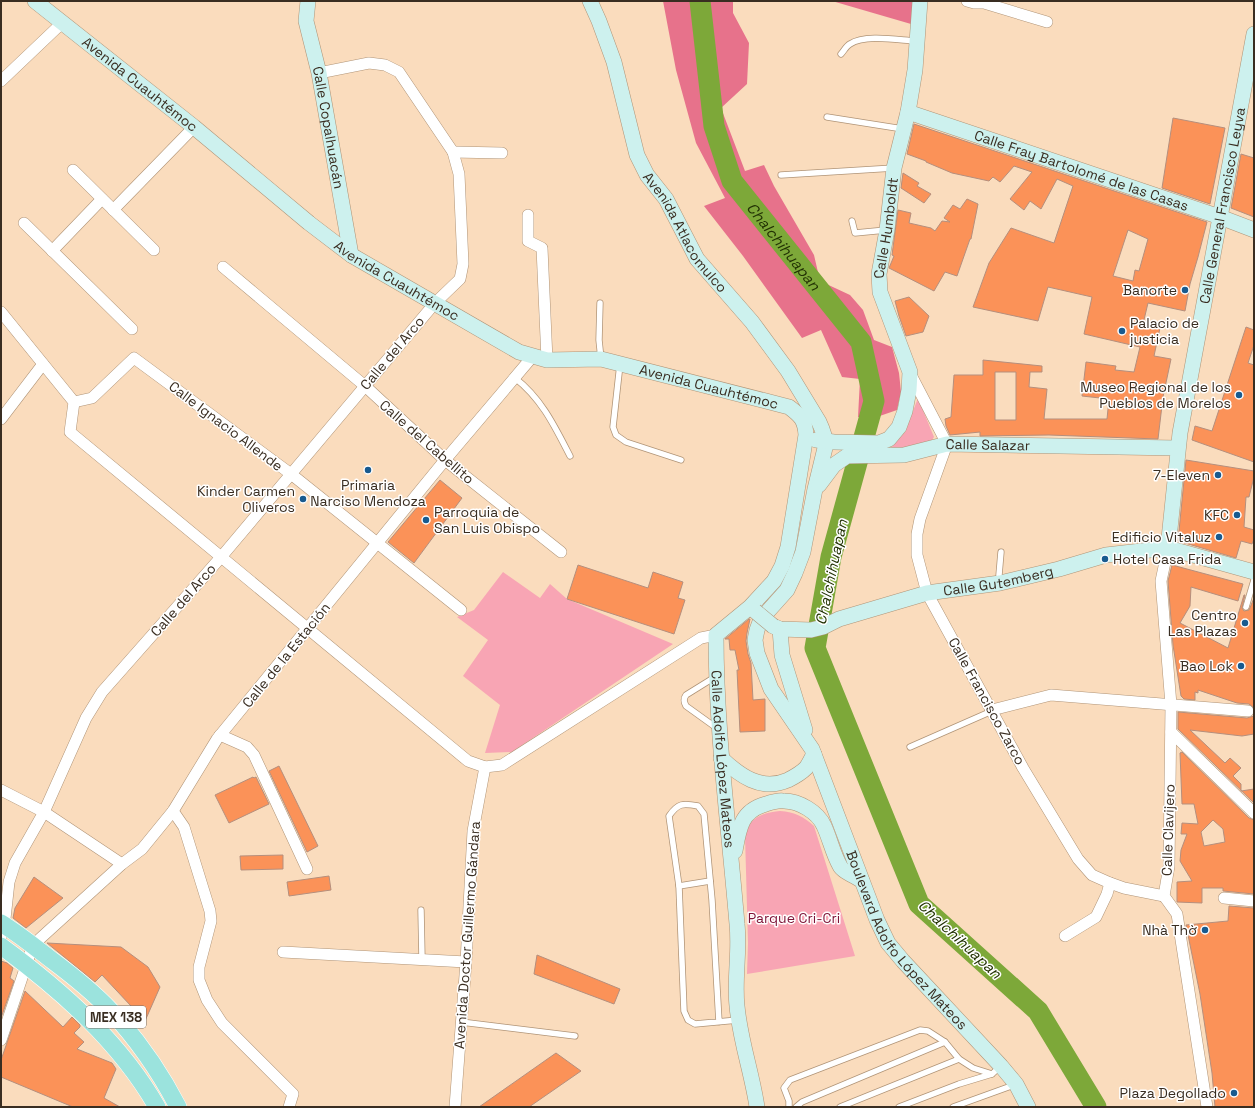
<svg xmlns="http://www.w3.org/2000/svg" width="1255" height="1108" viewBox="0 0 1255 1108" font-family="'Space Grotesk',sans-serif">
<style>
.green{fill:#f8a5b4}
.forest{fill:#e7728b}
.lines{fill:none;stroke-linecap:round;stroke-linejoin:round}
.river{stroke:#7da839;stroke-width:21}
.building{fill:#fb9258;stroke:#b58f7d;fill-rule:evenodd}
.lane-casing{stroke:#b09477;stroke-width:7}
.street-casing{stroke:#b09477;stroke-width:12}
.secondary-casing{stroke:#b09477;stroke-width:16}
.primary-casing{stroke:#fff;stroke-width:18}
.lane{stroke:#fff;stroke-width:5.5}
.street{stroke:#fff;stroke-width:11}
.secondary{stroke:#cdf1ee;stroke-width:15}
.primary{stroke:#9be3dd;stroke-width:17}
.secondary-bridge-casing{stroke:#b09477;stroke-width:16;stroke-linecap:butt}
.secondary-bridge{stroke:#cdf1ee;stroke-width:15}
.poi-dot{fill:#185a8f;stroke:#fff;stroke-width:1.5}
.labels{text-anchor:middle;dominant-baseline:central;stroke-width:3;stroke-linejoin:round;paint-order:stroke}
.shield{fill:#fff;stroke:#746c64;stroke-width:1}
.shield-label{font-size:13px;font-weight:bold;fill:#392d21}
.street-label{font-size:14px;fill:#392d21;stroke:#fff}
.poi-label{font-size:14px;fill:#392d21;stroke:#fff;text-anchor:end}
.park-label{font-size:14px;fill:#7e1337;stroke:#fff}
.water-label{font-size:15px;font-style:italic;fill:#223204;stroke:#fff}
</style>
<rect width="100%" height="100%" fill="#fadcbd"/>
<!-- green -->
<g class="green">
<path d="M918 398 934 437C926 451 905 448 890 449L905 432Z"/>
<polygon points="503,572 540,598 550,584 567,599 673,644 512,752 485,753 500,705 463,676 488,640 457,617 474,610"/>
<path d="M780 811C795 812 804 817 814 826L855 956 747 974 748 943 745 836C747 832 748 827 750 824 757 814 770 812 780 811Z"/>
</g>
<!-- forest -->
<g class="forest">
<polygon points="663,1 733,1 733,13 749,43 747,84 721,108 745,171 764,165 774,186 814,255 820,281 850,295 863,310 874,340 892,347 899,373 901,392 897,410 874,418 858,417 860,379 842,377 821,330 802,338 743,256 704,206 725,198 696,143 676,70"/>
<polygon points="832,1 914,1 911,24"/>
</g>
<g class="lines">
<!-- river -->
<path class="river" id="s1" d="M700 1 714 126 732 181 861 342 874 401 831 557 815 648 919 904 1038 1011 1096 1107"/>
</g>
<!-- building -->
<g class="building">
<polygon points="1173,118 1225,128 1210,204 1162,188"/>
<path d="M914 124 1207 222 1198 257 1190 284 1185 311 1148 303 1143 324 1160 328 1154 356 1171 359 1163 397 1158 439 1049 435 980 436V432L950 435 946 426 945 419 951 417 954 375H983V360L1042 366V372H1030L1029 387 1047 389 1044 419H1107L1109 399 1082 396 1086 362 1116 366 1115 370 1134 372 1140 347 1084 334 1092 297 1048 287 1038 321 973 307 989 263 1011 228 1054 243 1073 186 1057 179 1041 209 1030 201 1024 210 1010 199 1032 172 1014 166 1000 182 993 177 989 181 952 173 926 162V161L907 154ZM1128 230 1148 239 1139 271 1135 270 1133 281 1113 276ZM995 372H1016V420H995Z"/>
<polygon points="1241,154 1254,158 1254,217 1231,208"/>
<polygon points="903,173 919,183 917,186 931,194 924,203 901,188"/>
<polygon points="967,199 978,204 971,239 970,239 957,276 945,272 934,291 889,268 894,256 892,255 898,210 911,213 909,223 931,228 935,231 942,221 950,222 944,218 953,205 960,209"/>
<polygon points="909,297 929,316 923,332 906,336 899,316 895,301"/>
<polygon points="1246,327 1254,330 1254,345 1248,363 1254,365 1254,462 1192,440 1195,426 1212,431"/>
<polygon points="1186,460 1254,471 1254,477 1249,497 1246,497 1244,527 1254,530 1254,539 1252,544 1241,541 1236,558 1178,541"/>
<polygon points="440,480 462,498 414,563 388,542"/>
<polygon points="578,565 648,588 653,572 683,582 678,598 685,600 674,634 567,599"/>
<polygon points="1172,565 1243,584 1238,601 1191,587 1190,606 1180,623 1228,648 1244,595 1245,595 1242,608 1244,611 1249,610 1254,598 1254,708 1249,704 1237,703 1198,690 1198,693 1195,692 1195,700 1184,699 1181,696 1173,645 1168,581"/>
<polygon points="749,619 750,619 747,633 746,641 748,654 751,663 753,700 765,699 765,731 740,732 737,670 739,670 735,650 730,650 729,639 725,639"/>
<polygon points="1178,712 1247,718 1254,716 1254,734 1242,736 1190,730 1225,763 1230,758 1241,768 1233,776 1241,784 1241,791 1254,789 1254,803 1178,729"/>
<path d="M1182 752 1249 818 1254 820V894L1223 891V888H1202V903L1177 902V882L1192 881 1180 861 1181 850 1187 834H1181L1182 823 1198 824 1194 804H1182L1180 753ZM1213 820 1223 829 1225 842 1204 846 1201 832Z"/>
<polygon points="279,766 318,846 307,852 269,771"/>
<polygon points="253,777 254,778 256,777 269,804 229,823 215,795"/>
<polygon points="283,855 283,869 241,870 240,856"/>
<polygon points="329,876 331,890 289,896 287,882"/>
<polygon points="34,877 63,898 26,928 13,918 15,908"/>
<polygon points="1229,906 1254,908 1254,1107 1215,1107 1212,1073 1200,994 1186,925 1228,921"/>
<polygon points="47,943 121,947 148,967 160,987 145,1021 102,975 95,982"/>
<polygon points="537,955 620,989 614,1004 534,974"/>
<polygon points="1,961 7,963 13,968 10,978 14,981 1,1018"/>
<polygon points="25,991 63,1027 72,1017 80,1025 80,1027 74,1033 84,1042 77,1049 112,1063 116,1069 104,1098 120,1107 73,1107 1,1077 1,1060"/>
<polygon points="556,1053 581,1071 529,1107 479,1107"/>
</g>
<g class="lines">
<!-- lane casing -->
<g class="lane-casing">
<g id="lane">
<path d="M841 54C844 51 846 46 850 44 865 34 898 40 915 41"/>
<polyline points="827,117 903,129"/>
<polyline points="781,175 894,168"/>
<polyline points="852,221 855,233 886,230"/>
<polyline points="600,303 599,340 601,359"/>
<polyline points="620,364 613,427 616,435 626,442 681,460"/>
<path d="M515 378C542 399 555 427 570 456"/>
<polyline points="1000,583 999,575 1001,552"/>
<polyline points="1246,607 1254,580"/>
<path d="M715 677 686 695C683 699 684 702 686 706L718 729"/>
<polyline points="910,747 992,711"/>
<polyline points="679,886 710,881"/>
<polyline points="421,910 422,959"/>
<polyline points="461,1022 575,1036"/>
<path d="M719 1022 712 900 704 814 698 806C683 803 678 803 669 816L679 886 684 1011 688 1020 695 1024 738 1020"/>
<polyline points="789,1107 789,1101 784,1088 790,1080 920,1030 928,1031 945,1042 959,1059 973,1068 992,1074"/>
<polyline points="796,1107 802,1102 945,1042"/>
<polyline points="840,1107 959,1059"/>
<polyline points="899,1107 959,1084 992,1074 1001,1066"/>
<polyline points="953,1107 1014,1085"/>
</g>
</g>
<!-- street casing -->
<g class="street-casing">
<g id="street">
<polyline points="967,1 974,3 984,3 1047,22"/>
<polyline points="1,81 62,23"/>
<polyline points="453,152 502,153"/>
<polyline points="73,170 154,250"/>
<polyline points="113,210 194,127"/>
<polyline points="528,215 528,241 542,248 547,360"/>
<polyline points="24,223 132,329"/>
<polyline points="52,251 102,199"/>
<polyline points="223,267 365,386 445,460 561,552"/>
<polyline points="1,312 74,402 70,432 468,761 485,767 502,765 701,638 716,635"/>
<polyline points="910,373 947,444 920,519 917,534 917,555 927,593 1023,768 1078,859 1092,875 1110,883 1124,888 1164,896"/>
<polyline points="74,402 92,398 134,358 291,474 461,610"/>
<polyline points="1,419 43,364"/>
<polyline points="1168,548 1161,581 1171,705 1169,866 1164,896 1177,914 1207,1107"/>
<polyline points="992,710 1051,695 1248,711"/>
<polyline points="1171,732 1254,813"/>
<polyline points="220,735 247,747 254,755 307,869"/>
<polyline points="1,790 44,812 122,864"/>
<polyline points="173,811 184,827 210,911 211,921 199,967 199,980 207,1000 222,1023 293,1094 289,1107"/>
<polyline points="1224,898 1254,901"/>
<polyline points="1,936 4,928 9,882 15,863 44,812 86,718 102,692 222,556 435,303 460,279 463,264 459,174 453,152 399,72 385,65 369,63 319,73"/>
<polyline points="1065,936 1096,917 1107,894 1110,883"/>
<polyline points="283,952 466,962"/>
<polyline points="1,1040 33,945 122,864 142,849 173,811 217,739 445,460 533,356"/>
<polyline points="455,1107 466,962 473,831 485,767"/>
</g>
</g>
<!-- secondary casing -->
<g class="secondary-casing">
<g id="secondary">
<path id="s2" d="M35 1 194 127 309 223 351 255 519 352 547 360 601 359 789 407C801 416 805 420 806 435L788 547 782 566 774 581 750 607 716 635C716 732 729 828 737 924 740 952 734 979 737 1006 740 1040 752 1073 757 1107"/>
<path id="s3" d="M308 1 306 21 319 73 351 255"/>
<path id="s4" d="M590 1 599 21 614 62 637 155 647 175 666 199 697 259 752 322 788 371 819 422 822 429 826 441 825 448 815 489 803 552 795 573 787 590 761 619 757 630 755 640 757 653 771 689 812 749 877 920 888 943 903 961 1001 1066 1016 1084 1028 1107"/>
<path id="s5" d="M908 112 1220 217 1254 230"/>
<path id="s6" d="M816 440 834 442 879 443 889 439 899 427 905 411 909 390 910 372 880 292 879 274 887 230 894 168 908 112 915 70 920 1"/>
<path id="s7" d="M819 485 834 465 847 456 904 455 947 444 1177 448"/>
<path id="s8" d="M1168 548 1180 433 1254 34"/>
<path id="s9" d="M773 626 780 629 811 630 823 627 839 619 927 593 1000 583 1059 569 1106 555 1168 548 1254 572"/>
<polyline points="780,629 782,655 805,730"/>
<path d="M721 758C739 775 761 792 788 780 794 777 801 773 806 768 809 764 811 759 814 754"/>
<path d="M735 851C739 828 741 811 766 804 772 802 779 800 784 801 799 801 818 812 824 826 830 839 833 854 840 866 842 871 857 877 862 881"/>
</g>
</g>
<!-- primary casing -->
<g class="primary-casing">
<g id="primary">
<path d="M1 923C19 934 36 948 53 961 73 976 93 992 110 1010 137 1039 160 1072 178 1107"/>
<path d="M1 946C61 990 120 1042 157 1107"/>
</g>
</g>
<!-- lane -->
<use href="#lane" class="lane"/>
<!-- street -->
<use href="#street" class="street"/>
<!-- secondary -->
<use href="#secondary" class="secondary"/>
<!-- primary -->
<use href="#primary" class="primary"/>
<!-- secondary-bridge casing -->
<g class="secondary-bridge-casing">
<polyline id="secondary-bridge" points="755,611 773,626"/>
</g>
<!-- secondary-bridge -->
<use href="#secondary-bridge" class="secondary-bridge"/>
</g>
<!-- markers -->
<g class="poi-dot">
<circle cx="1185" cy="290" r="4"/>
<circle cx="1122" cy="331" r="4"/>
<circle cx="1239" cy="395" r="4"/>
<circle cx="368" cy="470" r="4"/>
<circle cx="1218" cy="475" r="4"/>
<circle cx="303" cy="499" r="4"/>
<circle cx="1237" cy="515" r="4"/>
<circle cx="426" cy="520" r="4"/>
<circle cx="1219" cy="537" r="4"/>
<circle cx="1105" cy="559" r="4"/>
<circle cx="1245" cy="623" r="4"/>
<circle cx="1241" cy="666" r="4"/>
<circle cx="1205" cy="930" r="4"/>
<circle cx="1234" cy="1093" r="4"/>
</g>
<g class="labels">
<!-- shield labels -->
<rect class="shield" x="86" y="1006" width="60" height="22" rx="3"/>
<g class="shield-label">
<text x="116" y="1017">MEX 138</text>
</g>
<!-- street labels -->
<g class="street-label">
<text stroke="none"><textPath href="#s2" startOffset="134">Avenida Cuauhtémoc</textPath></text>
<text stroke="none"><textPath href="#s3" startOffset="129">Calle Copalhuacán</textPath></text>
<text stroke="none"><textPath href="#s5" startOffset="183">Calle Fray Bartolomé de las Casas</textPath></text>
<text stroke="none"><textPath href="#s8" startOffset="347">Calle General Francisco Leyva</textPath></text>
<text stroke="none"><textPath href="#s6" startOffset="296">Calle Humboldt</textPath></text>
<text stroke="none"><textPath href="#s4" startOffset="253">Avenida Atlacomulco</textPath></text>
<text stroke="none"><textPath href="#s2" startOffset="458">Avenida Cuauhtémoc</textPath></text>
<text transform="translate(392 353) rotate(-50)">Calle del Arco</text>
<text stroke="none"><textPath href="#s2" startOffset="794">Avenida Cuauhtémoc</textPath></text>
<text transform="translate(226 426) rotate(37)">Calle Ignacio Allende</text>
<text transform="translate(427 442) rotate(41)">Calle del Cabellito</text>
<text stroke="none"><textPath href="#s7" startOffset="183">Calle Salazar</textPath></text>
<text stroke="none"><textPath href="#s9" startOffset="233">Calle Gutemberg</textPath></text>
<text transform="translate(183 600) rotate(-49)">Calle del Arco</text>
<text transform="translate(286 655) rotate(-51)">Calle de la Estación</text>
<text transform="translate(987 701) rotate(61)">Calle Francisco Zarco</text>
<text stroke="none"><textPath href="#s2" startOffset="1265">Calle Adolfo López Mateos</textPath></text>
<text transform="translate(1168 830) rotate(-88)">Calle Clavijero</text>
<text transform="translate(467 935) rotate(-86)">Avenida Doctor Guillermo Gándara</text>
<text stroke="none"><textPath href="#s4" startOffset="1062">Boulevard Adolfo López Mateos</textPath></text>
</g>
<!-- poi labels -->
<g class="poi-label">
<text x="1177" y="290">Banorte</text>
<text x="1130" y="323" text-anchor="start">Palacio de<tspan x="1130" dy="16">justicia</tspan></text>
<text x="1231" y="387">Museo Regional de los<tspan x="1231" dy="16">Pueblos de Morelos</tspan></text>
<text x="1210" y="475">7-Eleven</text>
<text x="368" y="485" text-anchor="middle">Primaria<tspan x="368" dy="16">Narciso Mendoza</tspan></text>
<text x="295" y="491">Kinder Carmen<tspan x="295" dy="16">Oliveros</tspan></text>
<text x="434" y="512" text-anchor="start">Parroquia de<tspan x="434" dy="16">San Luis Obispo</tspan></text>
<text x="1229" y="515">KFC</text>
<text x="1211" y="537">Edificio Vitaluz</text>
<text x="1113" y="559" text-anchor="start">Hotel Casa Frida</text>
<text x="1237" y="615">Centro<tspan x="1237" dy="16">Las Plazas</tspan></text>
<text x="1233" y="666">Bao Lok</text>
<text x="1197" y="930">Nhà Thờ</text>
<text x="1226" y="1093">Plaza Degollado</text>
</g>
<!-- park labels -->
<g class="park-label">
<text x="794" y="918">Parque Cri-Cri</text>
</g>
<!-- water labels -->
<g class="water-label">
<text stroke="none"><textPath href="#s1" startOffset="267">Chalchihuapan</textPath></text>
<text transform="translate(831 572) rotate(-78)">Chalchihuapan</text>
<text transform="translate(960 939) rotate(43)">Chalchihuapan</text>
</g>
</g>
<!-- border -->
<rect width="1255" height="1108" fill="none" stroke="#392d21" stroke-width="4"/>
</svg>
